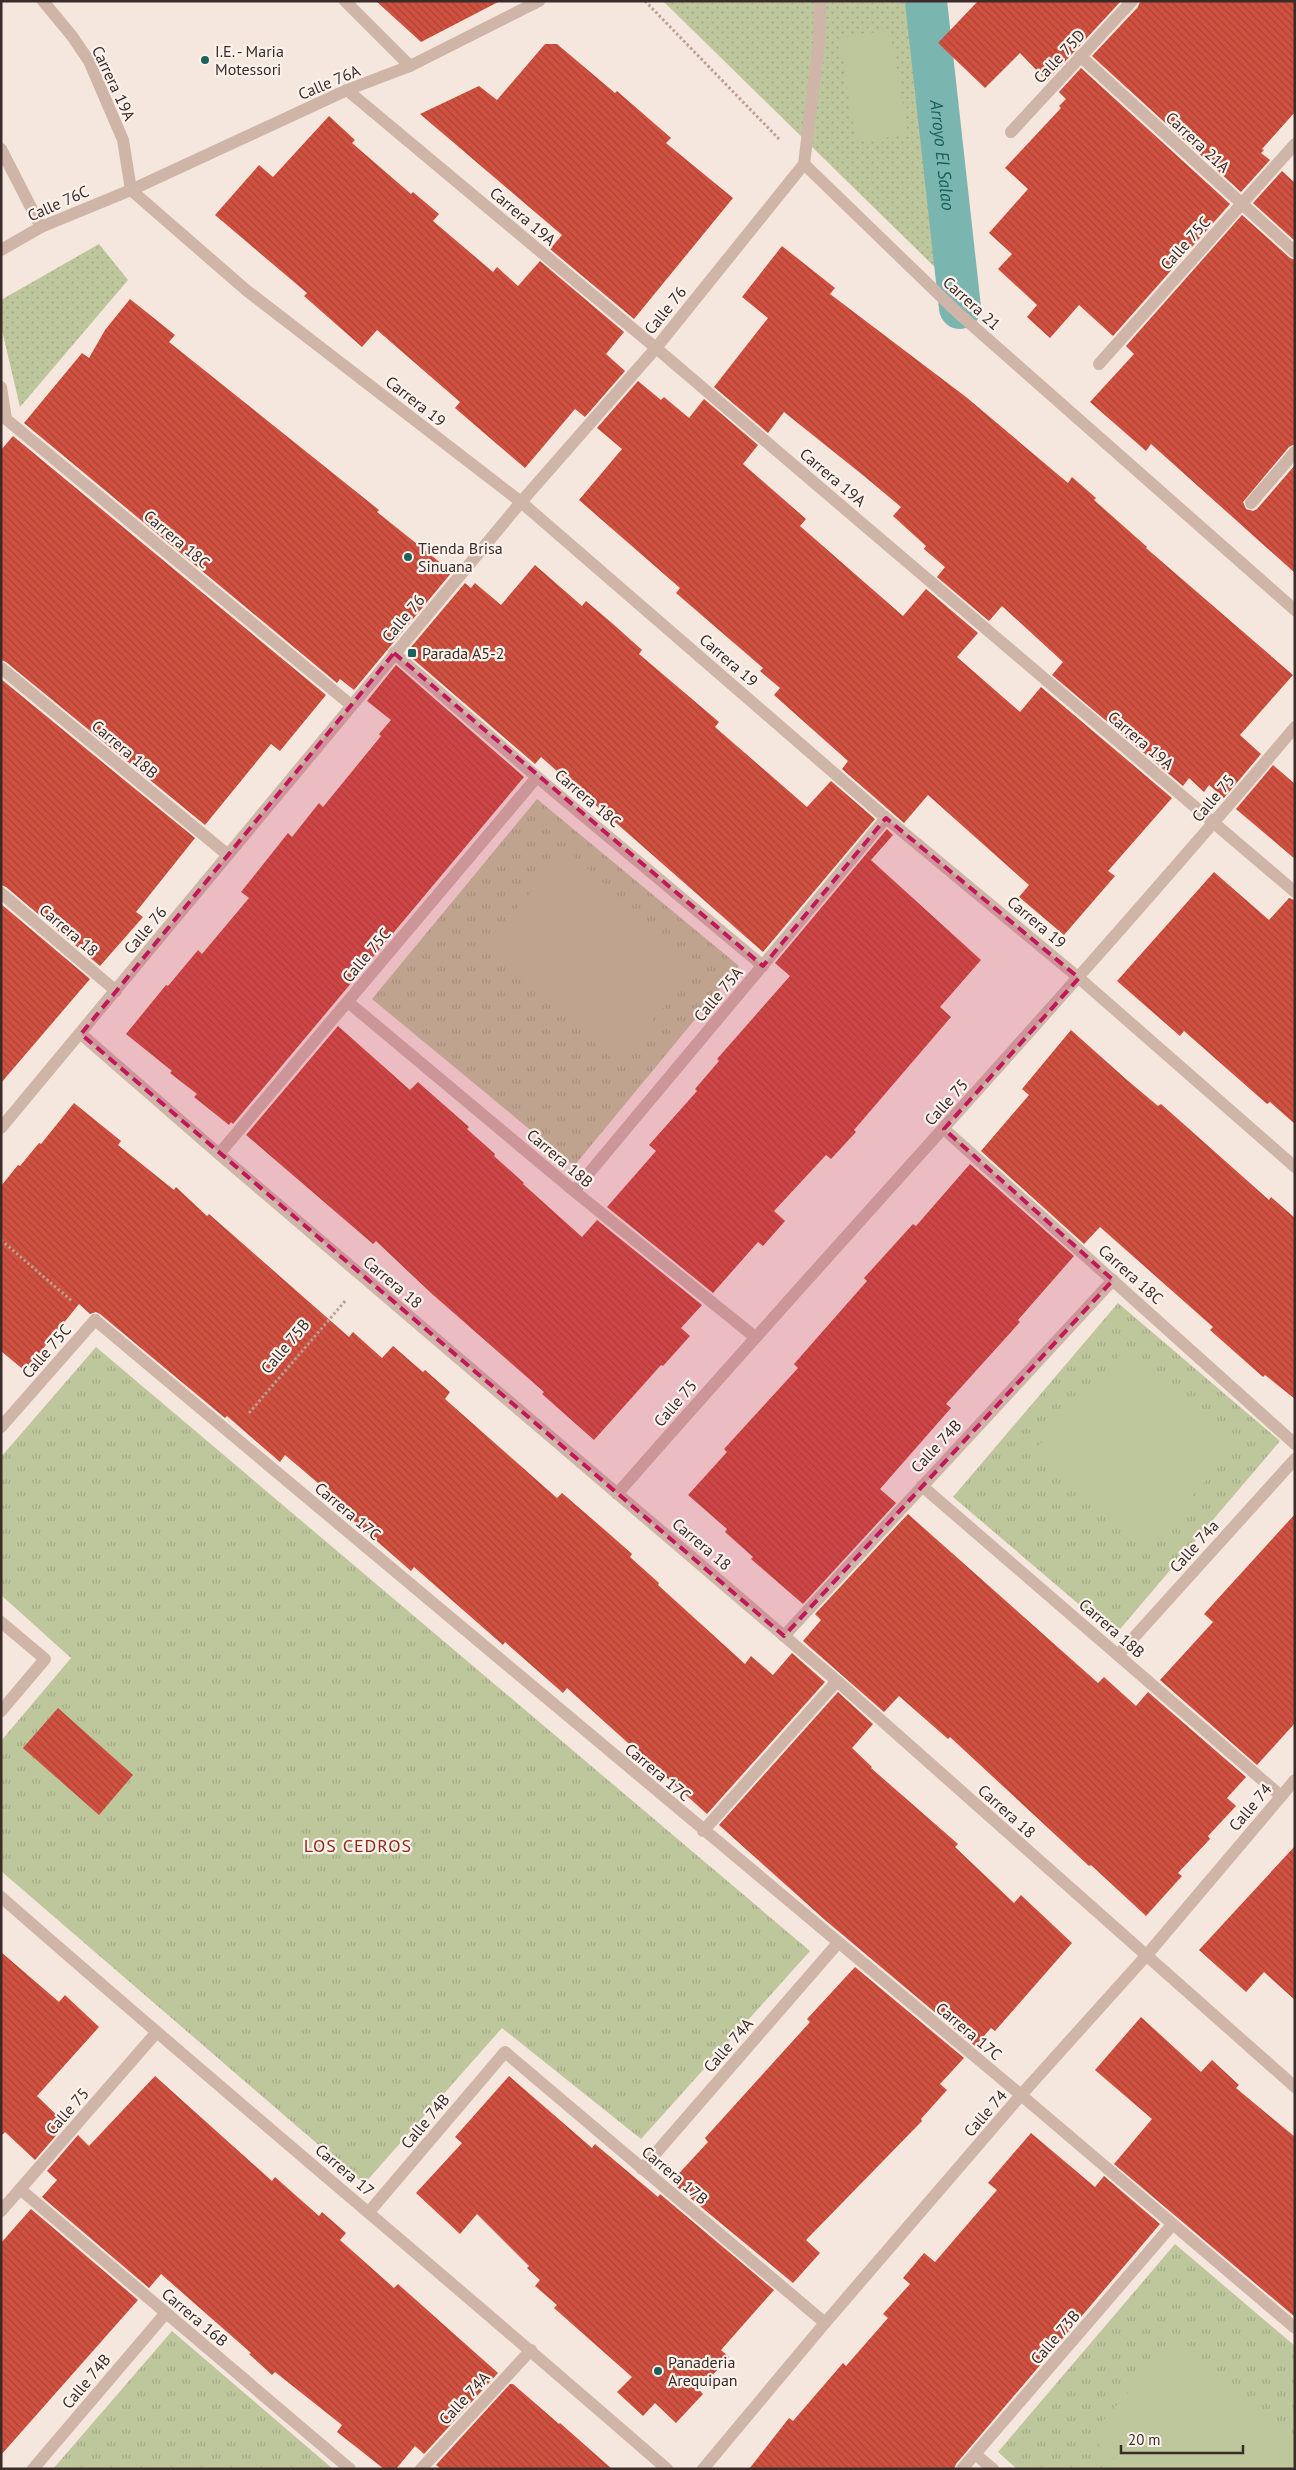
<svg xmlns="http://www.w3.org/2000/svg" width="1296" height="2470" viewBox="0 0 1296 2470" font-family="'PT Sans',sans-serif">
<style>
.grass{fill:url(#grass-dots)}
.park{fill:url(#park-tufts)}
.garden{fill:#bec69c}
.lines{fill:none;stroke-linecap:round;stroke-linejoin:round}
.canal{stroke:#7ab5b0;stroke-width:42}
.building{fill:url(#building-back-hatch)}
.path{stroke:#bb9f92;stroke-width:3;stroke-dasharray:2.5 2.5;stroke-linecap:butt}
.lane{stroke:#cfb5a8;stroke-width:12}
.street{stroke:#cfb5a8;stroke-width:12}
.marked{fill:#c2185b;fill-opacity:0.2;stroke:#c2185b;stroke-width:4;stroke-dasharray:10 6;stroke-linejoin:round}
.poi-dot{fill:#1a625d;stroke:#fcf2ec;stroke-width:2}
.labels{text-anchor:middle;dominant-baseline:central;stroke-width:4.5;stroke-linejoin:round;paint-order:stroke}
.poi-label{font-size:16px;fill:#3b2c29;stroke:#fcf2ec;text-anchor:start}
.street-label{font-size:16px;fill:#3b2c29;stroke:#fcf2ec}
.water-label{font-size:18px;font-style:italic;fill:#1a625d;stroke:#fcf2ec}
.neighbourhood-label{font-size:18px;letter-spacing:1px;fill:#93271a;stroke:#fcf2ec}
</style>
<defs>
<pattern id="grass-dots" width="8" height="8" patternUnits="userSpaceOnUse" patternTransform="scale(1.25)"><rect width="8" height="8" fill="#bec69c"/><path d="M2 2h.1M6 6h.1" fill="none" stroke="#a4aa86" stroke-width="1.8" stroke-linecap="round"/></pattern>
<pattern id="park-tufts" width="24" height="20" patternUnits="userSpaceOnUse" patternTransform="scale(1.25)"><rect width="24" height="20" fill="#bec69c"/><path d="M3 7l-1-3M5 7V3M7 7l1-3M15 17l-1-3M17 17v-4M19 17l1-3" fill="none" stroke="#a4aa86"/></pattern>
<pattern id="building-back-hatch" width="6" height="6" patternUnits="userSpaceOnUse" patternTransform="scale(1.25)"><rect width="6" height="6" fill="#d15140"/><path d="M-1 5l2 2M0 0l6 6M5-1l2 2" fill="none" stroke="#ab4336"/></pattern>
</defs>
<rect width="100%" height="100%" fill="#f5e7de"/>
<!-- grass -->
<g class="grass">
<polygon points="663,1 910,1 950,282"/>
<polygon points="99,244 128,280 20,407 1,326 1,300"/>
</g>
<!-- park -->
<g class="park">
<polygon points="537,799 739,966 574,1166 372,999"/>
<polygon points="1118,1303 1280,1441 1115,1635 953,1497"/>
<polygon points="96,1347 810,1951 641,2139 502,2028 364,2184 1,1871 1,1741 71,1658 1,1595 1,1457"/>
<polygon points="1175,2244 1295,2346 1295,2469 1017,2469 998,2452"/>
<polygon points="172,2331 333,2469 53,2469"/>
</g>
<!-- garden -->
<g class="garden">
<polygon points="890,30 908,134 856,142 839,38"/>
<polygon points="568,851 699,969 615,1061 485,943"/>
<polygon points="1124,1351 1234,1450 1144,1549 1035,1449"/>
<polygon points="1178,2337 1295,2442 1295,2469 1125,2469 1089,2436"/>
</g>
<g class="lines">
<!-- canal -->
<path class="canal" id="s1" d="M926 1 960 308"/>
</g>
<!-- building -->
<g class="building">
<polygon points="376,1 500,1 421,42"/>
<polygon points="978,1 1121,1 1047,81 1020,53 985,88 938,43"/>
<polygon points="1140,1 1295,1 1295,112 1262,149 1264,150 1261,153 1270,160 1241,192 1092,56 1138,7"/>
<polygon points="545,44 557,44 615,93 617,91 671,138 666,143 733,198 634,319 550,249 562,235 420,114 479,86 497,100"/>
<polygon points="1081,68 1230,204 1113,336 1079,305 1050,338 1027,317 1037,305 998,269 1012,254 989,233 1028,189 1005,168 1061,108 1059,106 1066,99 1059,92"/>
<polygon points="329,116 355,140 352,143 411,194 413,192 439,214 433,221 493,272 497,267 518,286 540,261 624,332 606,354 625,371 585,417 575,409 525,468 455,408 460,402 377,330 362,347 304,296 307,293 215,215 259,165 273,177"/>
<polygon points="1282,171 1295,183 1295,241 1253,203"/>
<polygon points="1242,215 1290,258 1295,260 1295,444 1289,447 1243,502 1246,509 1253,511 1257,509 1295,465 1295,573 1151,444 1146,451 1090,402 1134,354 1126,346"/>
<polygon points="782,246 835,288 830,294 966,397 1068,483 1072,477 1096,498 1094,500 1147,547 1146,548 1293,675 1240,735 1261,754 1224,798 1209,785 1204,792 1189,778 1183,786 1052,675 1063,662 1002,606 989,621 937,577 945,567 924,549 926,546 893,516 901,507 864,476 784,412 768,433 714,387 768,318 742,297"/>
<polygon points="130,299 175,335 169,342 379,510 377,512 452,572 354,690 340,679 337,683 24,423 82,353 89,358 105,330"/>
<polygon points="638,381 661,400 664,397 689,418 704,399 758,445 743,464 806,519 800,526 903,616 926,589 978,633 957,657 1020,712 1041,687 1172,798 1108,871 1115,876 1064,935 1019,897 1029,885 928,795 904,823 842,769 848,761 774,695 780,688 760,671 763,668 676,593 680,588 579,500 622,449 597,428"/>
<polygon points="13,436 326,695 280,751 271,744 205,825 6,662 1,660 1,450"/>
<polygon points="535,565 582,606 586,601 613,624 642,650 639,654 719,722 715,727 807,807 831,781 875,819 763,952 541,757 535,764 406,653 465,583 471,588 475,583 501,605"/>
<polygon points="396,665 524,777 233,1124 231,1122 229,1125 194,1097 197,1094 170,1073 172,1071 126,1034 166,985 168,986 198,950 202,954 249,898 241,892 288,833 292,837 319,803 323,807 381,736 379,734 391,720 367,701"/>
<polygon points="1,679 195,838 136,912 143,917 100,966 6,887 1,885"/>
<polygon points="1273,765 1295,784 1295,859 1236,809"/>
<polygon points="887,829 893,835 871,860 981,960 940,1007 951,1017 854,1130 856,1132 831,1159 826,1155 774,1211 785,1221 763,1246 758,1242 713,1293 607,1207 656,1151 649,1145 697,1091 695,1089 719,1061 717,1059 790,976 775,963"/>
<polygon points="1214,872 1269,920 1289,898 1295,900 1295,1124 1270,1102 1267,1104 1184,1031 1180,1036 1117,981"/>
<polygon points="1,904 90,979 1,1083"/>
<polygon points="338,1026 410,1090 418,1082 469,1127 467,1129 495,1154 494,1156 524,1183 523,1184 582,1237 597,1220 702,1305 681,1328 690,1336 663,1366 661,1365 594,1440 542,1394 544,1392 431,1293 376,1241 373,1244 246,1135"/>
<polygon points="1071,1030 1127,1080 1158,1106 1161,1104 1269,1200 1271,1197 1295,1218 1295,1399 1265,1375 1263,1377 1210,1330 1213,1327 1100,1227 1084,1244 981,1151 1029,1095 1022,1089"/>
<polygon points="74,1103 121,1141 118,1145 174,1190 176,1187 207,1216 209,1214 349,1337 353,1332 382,1358 393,1346 423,1372 425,1370 450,1392 445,1399 557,1498 562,1493 606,1531 632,1554 630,1557 659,1583 658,1585 745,1664 751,1656 773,1675 792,1653 825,1682 707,1814 567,1688 563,1693 505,1642 503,1645 414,1567 411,1571 347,1515 351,1511 285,1455 280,1462 227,1416 225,1418 100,1314 96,1312 90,1314 79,1304 25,1371 1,1351 1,1186 18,1165 20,1166 39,1143 41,1144"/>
<polygon points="970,1164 1074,1256 1018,1320 1020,1322 946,1404 951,1408 880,1489 896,1503 803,1604 751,1559 753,1557 725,1532 727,1529 688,1495 727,1452 724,1449 798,1368 794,1364 867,1281 864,1278 913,1224 916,1226"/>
<polygon points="908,1514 1098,1683 1104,1677 1136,1706 1148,1692 1246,1777 1227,1798 1236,1806 1208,1836 1210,1839 1178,1873 1182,1876 1146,1916 1091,1865 1089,1866 950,1737 948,1739 899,1696 884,1712 803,1641 821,1620 815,1614"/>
<polygon points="1295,1514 1295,1723 1257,1765 1160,1680 1213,1622 1204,1614"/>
<polygon points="838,1692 873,1724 852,1748 872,1767 871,1768 958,1844 955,1847 1014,1903 1021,1895 1072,1943 995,2031 991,2028 975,2046 825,1920 719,1825"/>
<polygon points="58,1708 133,1775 99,1815 23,1748"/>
<polygon points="1295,1846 1295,2000 1264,1972 1246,1992 1199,1950"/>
<polygon points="1,1952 59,2002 65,1995 99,2027 37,2096 66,2124 35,2160 5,2132 1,2136"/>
<polygon points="855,1967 964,2058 940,2084 947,2090 921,2119 922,2121 806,2240 820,2253 793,2283 671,2182 708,2142 705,2138 810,2022 807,2019"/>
<polygon points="1141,2017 1201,2072 1212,2060 1239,2085 1236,2088 1295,2137 1295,2317 1114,2164 1152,2119 1095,2070"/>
<polygon points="155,2076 272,2181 275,2177 319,2216 322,2212 346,2233 340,2240 394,2288 398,2284 498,2373 424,2454 415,2446 396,2469 384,2469 337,2432 342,2425 275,2372 272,2375 249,2354 251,2353 161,2274 149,2288 42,2197 57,2180 47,2171 78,2135 89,2146"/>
<polygon points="509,2076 592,2148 595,2144 658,2197 660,2194 774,2290 721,2350 729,2357 699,2390 703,2394 676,2423 655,2403 643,2416 617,2392 632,2377 554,2308 557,2305 535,2286 540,2280 527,2268 529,2266 477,2214 460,2234 416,2193 462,2143 455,2137"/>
<polygon points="1031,2133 1095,2187 1104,2176 1160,2224 956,2464 954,2469 749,2469 789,2418 793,2421 843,2363 846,2366 888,2318 883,2314 910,2284 903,2278 924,2253 935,2262 997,2190 988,2183"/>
<polygon points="31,2209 138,2300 1,2455 1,2243"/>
<polygon points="510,2384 513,2384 559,2424 560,2423 612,2469 441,2469 436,2465"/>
</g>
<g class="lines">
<!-- path -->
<g class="path">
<polyline points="645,1 779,139"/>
<polyline points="1,1240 73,1302"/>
<polyline points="249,1413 346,1300"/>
</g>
<!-- lane -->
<g class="lane">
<polyline points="345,1 410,66"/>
<polyline points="1,1427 95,1320"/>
<polyline points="1,1622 45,1659 1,1711"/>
<polyline points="642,2169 838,1943"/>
<polyline points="20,2189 350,2469"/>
<polyline points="369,2212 505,2052 825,2323"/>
<polyline points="33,2469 165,2314"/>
<polyline points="421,2469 531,2350"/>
</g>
<!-- street -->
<g class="street">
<polyline points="43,1 72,36 89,61 123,140 131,190"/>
<polyline points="1080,56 1295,252"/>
<polyline points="347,90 656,348 1295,892"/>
<polyline points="1011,132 1132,1"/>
<polyline points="1,149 41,227"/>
<polyline points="804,164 957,312 1295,610"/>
<polyline points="131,190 246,290 521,502 886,818 1079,978 1295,1167"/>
<polyline points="1,250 41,227 131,190 347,90 410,66 539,1"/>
<polyline points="1099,364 1295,144"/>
<polyline points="1,387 6,419 351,705"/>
<polyline points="1251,503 1295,452"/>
<polyline points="394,653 537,777 763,966"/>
<polyline points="1,668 228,855"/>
<polyline points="1,893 116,991"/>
<polyline points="348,1002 574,1191 755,1337"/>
<polyline points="81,1034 219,1154 837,1681 1295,2087"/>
<polyline points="1,1128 521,502 656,348 804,164 819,42 820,1"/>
<polyline points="944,1129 1295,1444"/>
<polyline points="219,1154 537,777"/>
<polyline points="574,1191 886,818"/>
<polyline points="95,1320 1021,2095 1295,2328"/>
<polyline points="922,1486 1281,1796"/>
<path d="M617 1494C842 1237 1075 988 1295 727"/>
<polyline points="784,1636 1113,1280"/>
<polyline points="1118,1655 1295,1459"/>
<polyline points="703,1831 837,1681"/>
<path d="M1 1897C221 2090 447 2277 667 2469"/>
<polyline points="1,2211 156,2033"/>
<polyline points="975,2454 993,2469"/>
<polyline points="703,2469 825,2323 1021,2095 1146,1956 1295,1780"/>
<polyline points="962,2469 1172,2225"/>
</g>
</g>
<!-- marked area -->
<path class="marked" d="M394 653 763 966 886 818 1079 978 944 1129 1113 1280 784 1636 81 1034Z"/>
<!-- markers -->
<g class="poi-dot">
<circle cx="205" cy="60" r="5"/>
<circle cx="408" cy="557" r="5"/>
<rect x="407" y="648" width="10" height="10" rx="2.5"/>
<circle cx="658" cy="2371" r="5"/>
</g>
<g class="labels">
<!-- poi labels -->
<g class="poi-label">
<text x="215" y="51">I.E. - Maria<tspan x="215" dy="18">Motessori</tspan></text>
<text x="418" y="548">Tienda Brisa<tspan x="418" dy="18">Sinuana</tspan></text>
<text x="422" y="653">Parada A5-2</text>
<text x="668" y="2362">Panaderia<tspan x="668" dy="18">Arequipan</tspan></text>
</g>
<!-- street labels -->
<g class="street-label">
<text transform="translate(1059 56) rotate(-47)">Calle 75D</text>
<text transform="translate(329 82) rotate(-23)">Calle 76A</text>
<text transform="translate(114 83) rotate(65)">Carrera 19A</text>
<text transform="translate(1198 142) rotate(43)">Carrera 21A</text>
<text transform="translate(58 203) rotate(-24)">Calle 76C</text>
<text transform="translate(523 216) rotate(40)">Carrera 19A</text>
<text transform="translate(1185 243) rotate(-48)">Calle 75C</text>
<text transform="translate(972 303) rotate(42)">Carrera 21</text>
<text transform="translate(665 310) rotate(-51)">Calle 76</text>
<text transform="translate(416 401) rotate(38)">Carrera 19</text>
<text transform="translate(833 477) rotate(40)">Carrera 19A</text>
<text transform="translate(177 539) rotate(40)">Carrera 18C</text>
<text transform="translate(403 618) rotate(-50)">Calle 76</text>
<text transform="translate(729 660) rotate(41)">Carrera 19</text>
<text transform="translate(1141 740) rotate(40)">Carrera 19A</text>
<text transform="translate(125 749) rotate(40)">Carrera 18B</text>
<text transform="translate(588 798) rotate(40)">Carrera 18C</text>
<text transform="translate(1213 798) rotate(-50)">Calle 75</text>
<text transform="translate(1037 922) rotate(40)">Carrera 19</text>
<text transform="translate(69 930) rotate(40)">Carrera 18</text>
<text transform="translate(145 930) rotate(-50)">Calle 76</text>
<text transform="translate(366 955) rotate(-50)">Calle 75C</text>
<text transform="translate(718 994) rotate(-50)">Calle 75A</text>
<text transform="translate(946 1102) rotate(-48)">Calle 75</text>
<text transform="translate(560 1158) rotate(40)">Carrera 18B</text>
<text transform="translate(1131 1274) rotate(42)">Carrera 18C</text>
<text transform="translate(393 1282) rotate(40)">Carrera 18</text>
<text transform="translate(285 1346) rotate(-50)">Calle 75B</text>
<text transform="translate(46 1351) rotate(-49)">Calle 75C</text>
<text transform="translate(675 1403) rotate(-49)">Calle 75</text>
<text transform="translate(936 1446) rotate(-47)">Calle 74B</text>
<text transform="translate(348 1511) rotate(40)">Carrera 17C</text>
<text transform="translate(702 1544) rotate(40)">Carrera 18</text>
<text transform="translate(1194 1546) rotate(-48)">Calle 74a</text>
<text transform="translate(1112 1628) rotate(41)">Carrera 18B</text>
<text transform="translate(658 1772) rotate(40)">Carrera 17C</text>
<text transform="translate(1250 1807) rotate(-50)">Calle 74</text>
<text transform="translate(1007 1811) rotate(42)">Carrera 18</text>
<text transform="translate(969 2031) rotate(40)">Carrera 17C</text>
<text transform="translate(728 2045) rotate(-49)">Calle 74A</text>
<text transform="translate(67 2111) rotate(-49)">Calle 75</text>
<text transform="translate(985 2113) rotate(-49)">Calle 74</text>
<text transform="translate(425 2121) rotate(-50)">Calle 74B</text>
<text transform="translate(345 2170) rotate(40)">Carrera 17</text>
<text transform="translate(675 2175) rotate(40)">Carrera 17B</text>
<text transform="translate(195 2317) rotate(40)">Carrera 16B</text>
<text transform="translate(1055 2337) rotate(-49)">Calle 73B</text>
<text transform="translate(86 2381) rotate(-50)">Calle 74B</text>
<text transform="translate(464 2398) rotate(-47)">Calle 74A</text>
</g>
<!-- water labels -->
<g class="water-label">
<text stroke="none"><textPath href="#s1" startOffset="155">Arroyo El Salao</textPath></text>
</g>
<!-- neighbourhood labels -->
<g class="neighbourhood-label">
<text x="358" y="1845">LOS CEDROS</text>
</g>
</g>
<!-- border -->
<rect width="1296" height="2470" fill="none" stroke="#3b2c29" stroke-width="5"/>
<!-- scale -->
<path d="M1121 2445v8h122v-8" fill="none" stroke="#3b2c29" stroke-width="2.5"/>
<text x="1128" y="2445" font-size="15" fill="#3b2c29" stroke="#fcf2ec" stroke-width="4" paint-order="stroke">20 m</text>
</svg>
